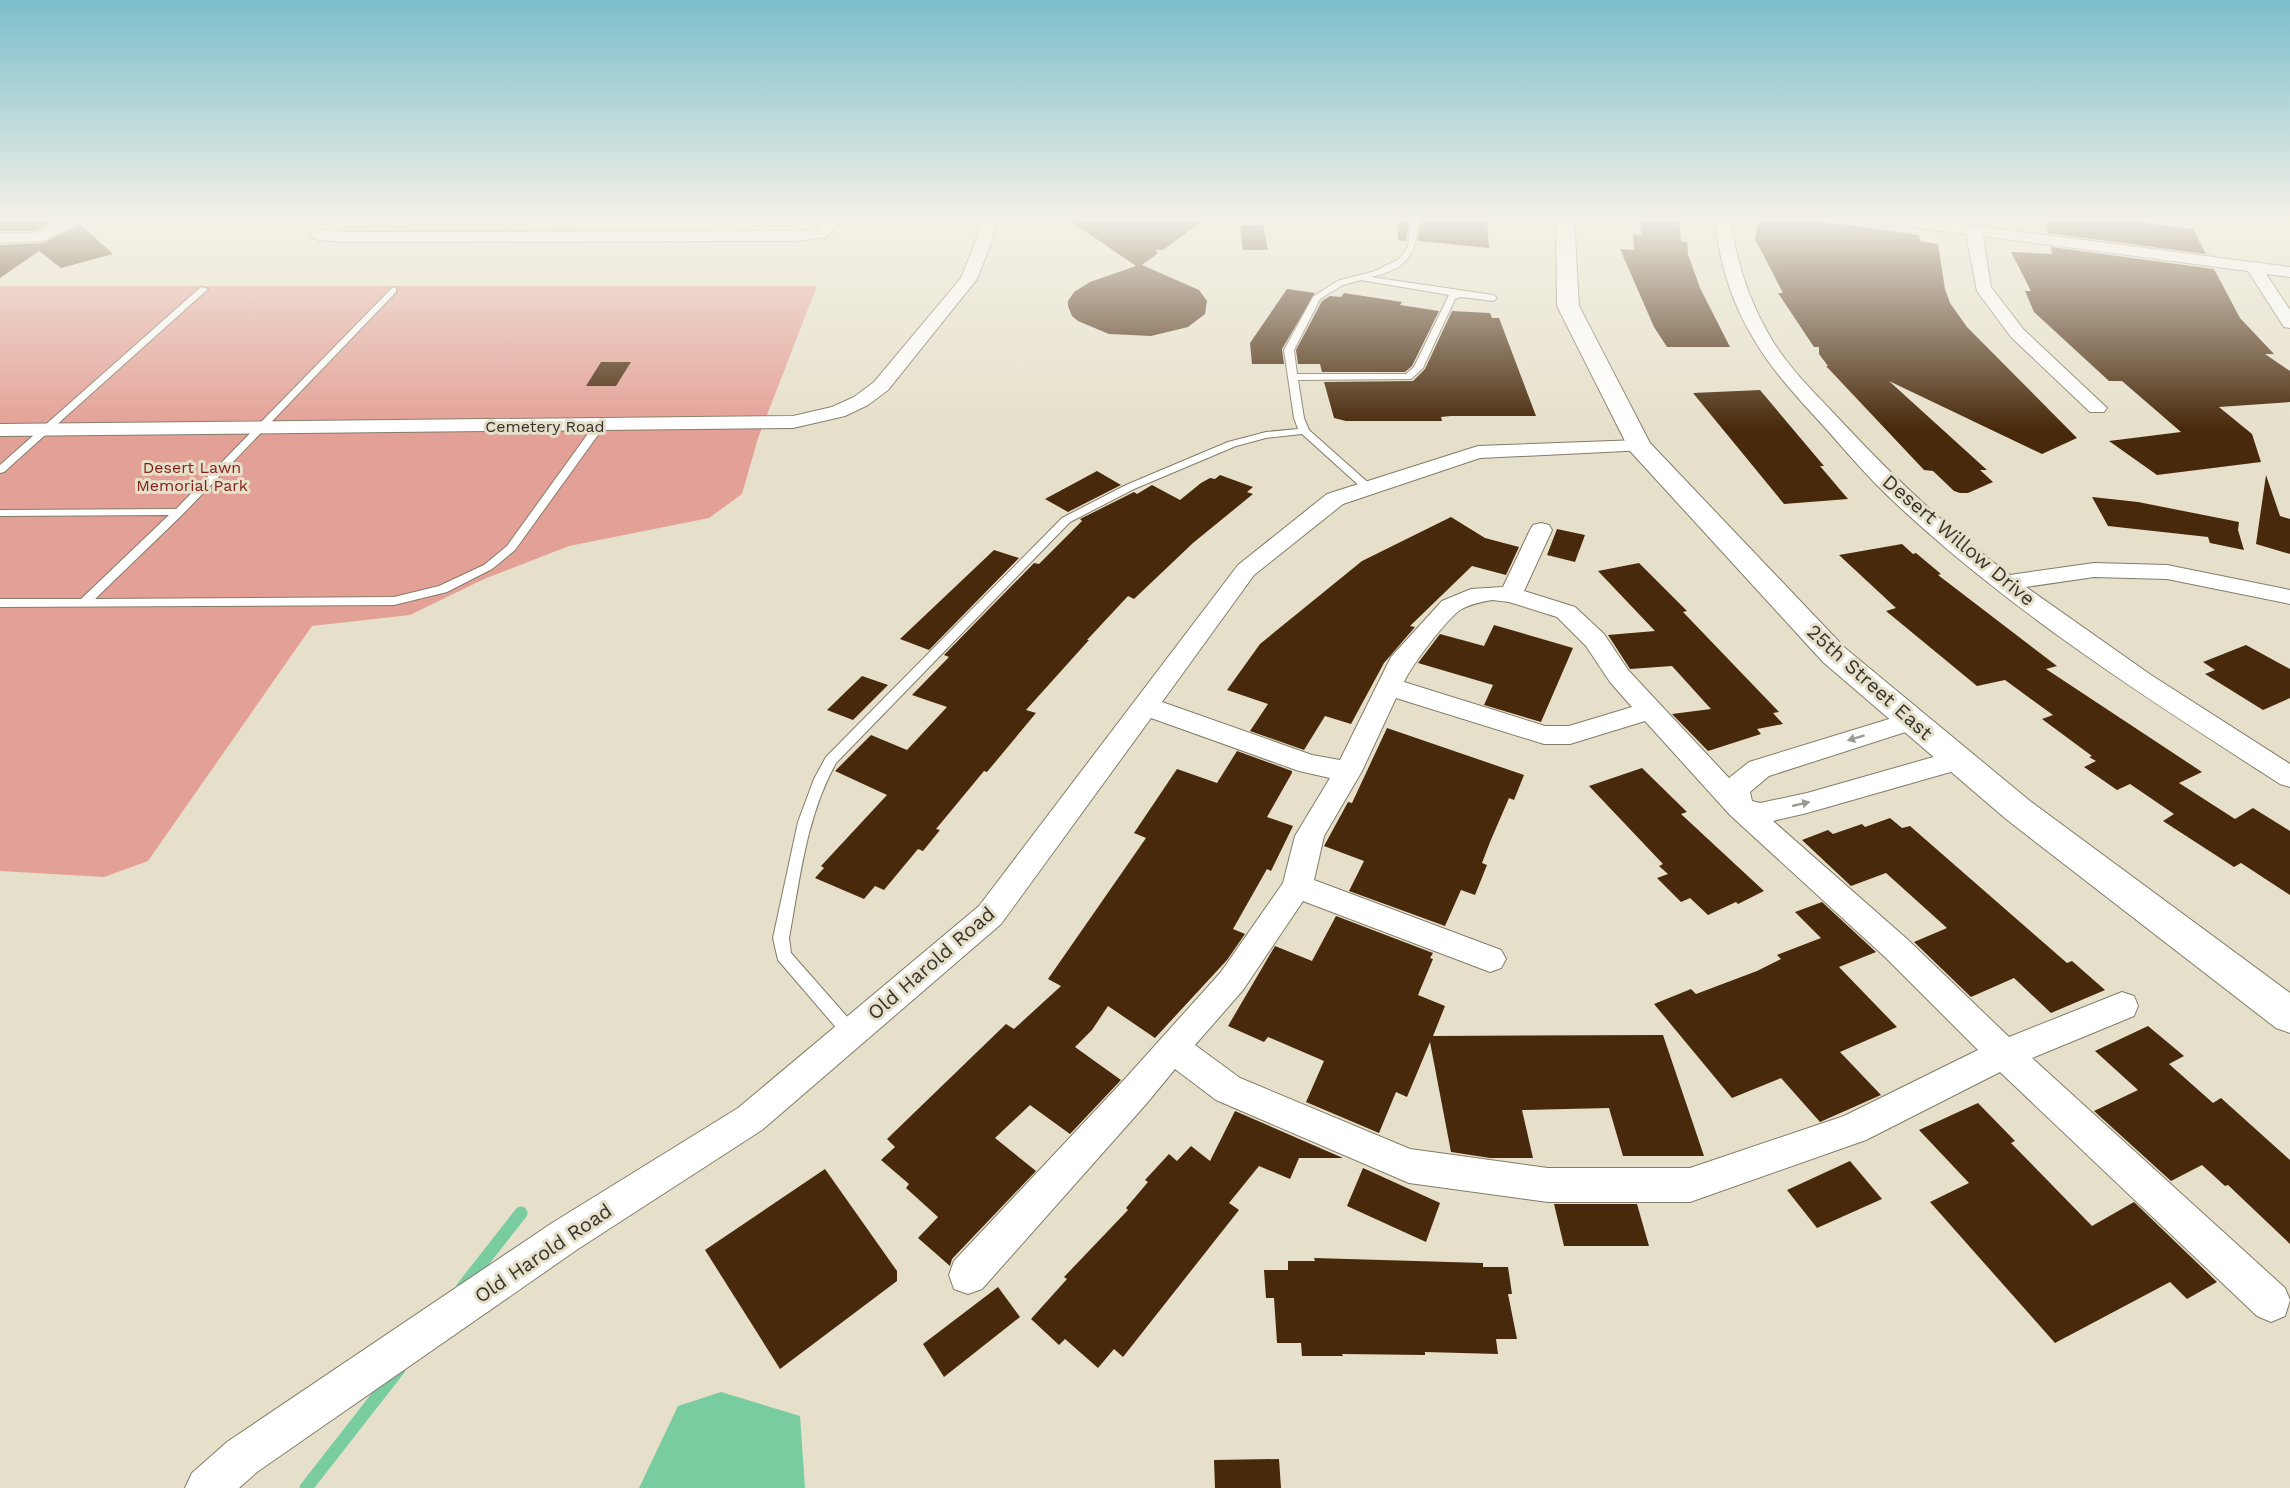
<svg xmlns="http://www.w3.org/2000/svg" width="2290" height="1488" viewBox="0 0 2290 1488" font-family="'Work Sans',sans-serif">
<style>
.green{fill:#e3a096}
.water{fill:#79cca0}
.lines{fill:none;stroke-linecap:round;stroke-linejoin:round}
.stream{stroke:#79cca0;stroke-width:13}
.building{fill:#48290b}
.lane-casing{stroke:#827c69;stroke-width:2}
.street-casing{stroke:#827c69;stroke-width:2}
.secondary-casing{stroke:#827c69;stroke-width:2}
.lane{fill:#fff;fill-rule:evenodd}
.street{fill:#fff;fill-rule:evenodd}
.secondary{fill:#fff;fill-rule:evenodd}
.oneway{fill:#9a9994}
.labels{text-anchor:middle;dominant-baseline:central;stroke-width:6;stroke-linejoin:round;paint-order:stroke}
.far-street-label{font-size:16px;fill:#35332a;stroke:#e6e0ca}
.far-park-label{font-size:16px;fill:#84231b;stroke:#e6e0ca}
.street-label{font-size:20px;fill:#35332a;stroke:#e6e0ca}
</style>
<rect width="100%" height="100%" fill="#e6e0ca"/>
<!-- green -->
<polygon class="green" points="0,286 817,286 758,438 742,494 709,518 569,546 484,579 410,615 312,626 148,861 104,877 0,871"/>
<!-- water -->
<polygon class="water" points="721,1392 800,1416 805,1488 639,1488 678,1406"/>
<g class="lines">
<!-- stream -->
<g class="stream">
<polyline points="463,1287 521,1213"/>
<polyline points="306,1488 399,1369"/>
</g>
</g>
<!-- building -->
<g class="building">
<polygon points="0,220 56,220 34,231 0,231"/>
<polygon points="1069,220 1204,220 1163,250 1155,250 1158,253 1142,265 1199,290 1207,301 1205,314 1188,327 1151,336 1109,334 1078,321 1072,316 1068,306 1068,301 1074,292 1090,282 1136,266"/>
<polygon points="1398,220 1409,220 1406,241 1398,240"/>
<polygon points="1421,220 1487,220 1489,248 1418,241"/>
<polygon points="1640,220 1679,220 1681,241 1687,242 1688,254 1700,288 1730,347 1667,347 1654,327 1620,249 1634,250 1633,234 1641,235"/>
<polygon points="1758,220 1807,220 1863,227 1919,235 1920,241 1938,244 1945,289 1950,303 1967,327 2077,438 2042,454 1889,381 1987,470 1980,470 1993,482 1968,493 1960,493 1954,491 1933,471 1924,470 1826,366 1828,366 1819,354 1819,347 1814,347 1778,293 1783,293 1755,239"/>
<polygon points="2045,220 2127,220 2193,229 2206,254 2048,233"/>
<polygon points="80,224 113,254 61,268 39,251 0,278 0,245 44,243"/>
<polygon points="1240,225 1263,225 1268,250 1243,250"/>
<polygon points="2051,247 2214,269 2240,318 2274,354 2265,354 2290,371 2290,402 2219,407 2252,434 2261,462 2157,475 2109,441 2181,432 2122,381 2109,381 2034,312 2025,291 2031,291 2011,252 2052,254"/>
<polygon points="1287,289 1315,293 1282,349 1284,364 1252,364 1250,343"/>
<polygon points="1344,293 1402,302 1400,305 1439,311 1412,366 1405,372 1322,372 1320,364 1298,364 1296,350 1322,301 1330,296 1341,297"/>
<polygon points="1452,311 1490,313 1492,318 1499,318 1536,416 1451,416 1441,417 1442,421 1346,421 1334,418 1324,382 1413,381 1425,369"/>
<polygon points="601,362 631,362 616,386 586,386"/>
<polygon points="1760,390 1824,466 1820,466 1848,499 1784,504 1693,393"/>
<polygon points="1097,471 1121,485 1068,512 1045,499"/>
<polygon points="1220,475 1253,487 1247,492 1253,494 1193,543 1134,599 1128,596 1087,640 1089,640 1026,710 1036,713 987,772 984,771 936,829 940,830 923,851 918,849 884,890 875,886 864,899 815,878 824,868 821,866 887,795 835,771 871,735 907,750 947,707 912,695 949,657 944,655 1034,563 1039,564 1082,521 1080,519 1134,492 1137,494 1152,485 1180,500 1201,483 1210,478 1215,479"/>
<polygon points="2266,475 2280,516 2290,519 2290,554 2256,544"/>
<polygon points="2092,497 2138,502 2239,522 2238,530 2244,550 2210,543 2208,537 2108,526"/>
<polygon points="1451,517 1485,538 1519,547 1506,575 1472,566 1410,626 1415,627 1384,663 1351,724 1325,716 1304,750 1250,731 1268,704 1227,690 1260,644 1362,561"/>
<polygon points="1557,529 1585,535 1575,562 1547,555"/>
<polygon points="1902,544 1913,554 1916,553 1941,574 1938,575 2057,666 2046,669 2202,772 2179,783 2235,819 2253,808 2290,831 2290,895 2241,863 2234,867 2163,821 2174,814 2130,784 2117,790 2084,767 2096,761 2089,757 2092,756 2042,719 2053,715 2005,680 1977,686 1886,611 1896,608 1839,555"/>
<polygon points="994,550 1019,558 929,650 900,639"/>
<polygon points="1639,563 1687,611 1683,612 1779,712 1773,713 1783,724 1757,729 1761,734 1708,751 1672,714 1711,709 1672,666 1630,669 1608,635 1655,631 1598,571"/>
<polygon points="1494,625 1573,648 1541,722 1484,705 1493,685 1418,663 1440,634 1484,646"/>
<polygon points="2246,645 2290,669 2290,698 2263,710 2205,674 2215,670 2203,662"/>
<polygon points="862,676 888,685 853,720 827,710"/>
<polygon points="1387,728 1524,775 1514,800 1509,798 1490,842 1482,863 1487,865 1475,895 1461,890 1445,926 1349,891 1364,861 1324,846 1348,802 1352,803"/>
<polygon points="1237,751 1292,771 1292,773 1267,817 1293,826 1271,871 1267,869 1233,929 1245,934 1227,960 1155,1038 1108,1006 1092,1030 1075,1047 1121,1080 1070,1134 1030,1105 995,1138 1036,1171 952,1259 950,1266 918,1238 938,1217 906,1188 909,1184 881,1160 895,1147 887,1139 1006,1024 1014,1029 1061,986 1048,979 1146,838 1134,833 1177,769 1217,783"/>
<polygon points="1642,768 1687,812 1681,814 1764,891 1738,904 1736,902 1708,915 1690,898 1681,902 1657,878 1668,874 1659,866 1663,864 1589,786"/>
<polygon points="1890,818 1902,828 1910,826 2067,963 2072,961 2105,990 2051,1013 2014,978 1971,997 1914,942 1947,928 1886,873 1851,886 1802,840 1828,830 1833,834 1862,824 1865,827"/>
<polygon points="1822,902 1876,952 1839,967 1897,1027 1840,1052 1881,1095 1820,1122 1781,1078 1732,1098 1654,1004 1691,989 1696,994 1757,971 1781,959 1777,955 1821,938 1795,912"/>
<polygon points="1336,916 1433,953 1430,958 1433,959 1418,995 1445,1006 1433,1036 1663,1035 1704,1156 1623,1156 1609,1108 1522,1110 1533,1158 1490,1158 1451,1152 1430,1042 1407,1097 1396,1092 1379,1133 1306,1102 1324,1061 1268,1037 1264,1042 1228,1026 1275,946 1312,961"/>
<polygon points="2148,1026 2184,1056 2169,1064 2213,1103 2221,1098 2290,1160 2290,1244 2228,1185 2225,1186 2202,1165 2171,1181 2094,1111 2138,1090 2095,1051"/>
<polygon points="1978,1103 2015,1141 2011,1143 2092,1226 2134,1202 2217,1282 2187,1299 2170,1282 2055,1343 1930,1202 1969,1183 1919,1130"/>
<polygon points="1235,1111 1343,1158 1299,1158 1290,1179 1259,1166 1229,1203 1239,1210 1123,1357 1114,1349 1098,1368 1065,1339 1059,1345 1031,1319 1067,1279 1064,1277 1128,1210 1126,1208 1148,1182 1145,1180 1169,1154 1177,1161 1191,1146 1210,1161"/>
<polygon points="1850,1161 1882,1199 1817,1228 1787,1190"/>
<polygon points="1363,1168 1440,1203 1426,1242 1347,1206"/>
<polygon points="825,1169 897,1271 897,1281 780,1369 705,1250"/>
<polygon points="1554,1204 1637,1204 1649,1246 1564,1246"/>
<polygon points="1314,1258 1483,1263 1483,1267 1508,1267 1512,1294 1508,1294 1517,1339 1496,1339 1498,1354 1425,1352 1425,1355 1342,1354 1343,1356 1302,1356 1301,1343 1277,1343 1274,1298 1266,1298 1264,1270 1288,1270 1288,1261 1315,1261"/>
<polygon points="998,1287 1020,1317 944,1377 923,1344"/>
<polygon points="1279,1459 1281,1488 1215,1488 1214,1460"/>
</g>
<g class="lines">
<!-- lane casing -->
<g class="lane-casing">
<g id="lane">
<path d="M1411 220H1419C1415 257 1408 268 1371 277L1493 295 1497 298 1493 301 1461 297 1455 299 1423 368 1411 379 1298 380 1304 418 1309 430 1372 486V490H1364L1302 434 1266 438 1236 446 1134 489 1070 522 836 763C806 817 800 879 789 938L791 953 857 1028 859 1033 857 1038 851 1040 845 1038 778 960 773 938 798 822 814 779 826 757 1062 518 1126 485 1228 442 1266 432 1298 429 1294 418 1284 350 1313 297 1337 281 1375 271 1399 259 1408 247ZM1361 280 1449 295 1414 367 1406 374H1297L1294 350 1320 299 1343 285Z"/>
<polygon points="201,287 208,289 4,472 0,473 0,465"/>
<polygon points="393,287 396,288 396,292 183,514 95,599 394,597 439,586 484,565 507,546 595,424 603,424 603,428 515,550 492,569 447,592 394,605 0,607 0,599 81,599 169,515 0,516 0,510 176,509"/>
</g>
</g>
<!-- street casing -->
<g class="street-casing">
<g id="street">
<polygon points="62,220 83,220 44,241 0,243 0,233 35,233"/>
<polygon points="825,220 842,220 827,237 794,241 347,242 317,240 309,235 317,230 347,232 794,231 816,230"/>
<polygon points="980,220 996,220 993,238 977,279 888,390 868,405 845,416 793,428 0,436 0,424 793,416 832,407 854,397 874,382 961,278 977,238"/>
<path d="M1715 220H1731C1736 260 1748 298 1768 333 1786 366 1815 393 1841 421 1893 477 1948 529 2010 575L2094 563 2167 565 2290 590V604L2167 579 2094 577 2026 587 2151 675 2290 764V787L2280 784C2145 697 2007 609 1890 498 1868 477 1848 454 1828 431 1801 401 1772 372 1752 336 1731 301 1719 260 1715 220Z"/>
<polygon points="1887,220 1932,220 2290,267 2290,277 2266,274 2290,310 2290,328 2284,327 2248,271 1983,236 1991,287 2023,329 2107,408 2104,412 2090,412 2011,337 1977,291 1966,234 1895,225"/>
<path d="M1639 440 1646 442 1649 446 1646 450 1480 458 1343 504 1254 575 1162 702 1312 755 1340 760 1391 657 1442 601 1471 589 1503 587 1530 530 1533 525 1541 523 1549 525 1552 530 1524 591 1575 607 1604 634 1628 670 1729 778 1749 762 1912 712 1921 715 1925 721 1921 727 1769 776 1750 792 1752 801 1760 803 1807 793 1958 750 1968 753 1972 760 1968 767 1807 813 1773 821 1907 939 2009 1037 2122 992 2134 996 2138 1006 2134 1016 2032 1058 2285 1288 2290 1300 2285 1316 2271 1322 2257 1316 2000 1072 1866 1140 1690 1202H1548L1409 1183 1216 1100 1175 1069 1147 1103 982 1289 968 1294 954 1289 949 1275 954 1261 1123 1081 1221 972 1283 883 1295 836 1330 778 1299 771 1151 718 1001 924 762 1130 578 1249 257 1472 239 1488H185L192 1473 227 1442 552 1223 738 1108 979 906 1238 565 1327 494 1478 446ZM1492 600 1509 602 1557 617 1586 646 1610 682 1632 707 1569 726H1545L1404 682C1411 666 1446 620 1460 610 1470 604 1481 602 1492 600ZM1396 698 1544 744H1570L1645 721 1730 815 1885 957 1978 1050 1844 1116 1690 1168H1548L1410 1149 1240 1078 1195 1045 1243 990 1303 901 1490 972 1501 968 1506 959 1501 950 1314 880 1324 836 1362 771Z"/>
</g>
</g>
<!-- secondary casing -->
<g class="secondary-casing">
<polygon id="secondary" points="1556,220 1574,220 1579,306 1650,443 1845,648 2030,801 2290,993 2290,1033 2276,1028 2006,819 1823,662 1630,451 1557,306"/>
</g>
<!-- lane -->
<use href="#lane" class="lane"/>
<!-- street -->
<use href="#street" class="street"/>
<!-- secondary -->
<use href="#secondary" class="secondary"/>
</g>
<!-- one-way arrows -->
<defs><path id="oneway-solid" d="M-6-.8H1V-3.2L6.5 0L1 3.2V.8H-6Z" transform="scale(1.5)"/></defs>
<g class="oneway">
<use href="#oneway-solid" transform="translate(1856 738) rotate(163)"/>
<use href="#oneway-solid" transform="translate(1801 804) rotate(-13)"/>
</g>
<!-- sky -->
<linearGradient id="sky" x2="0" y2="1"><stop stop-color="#7bbecb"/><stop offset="0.51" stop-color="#f4f1e7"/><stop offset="1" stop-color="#f4f1e7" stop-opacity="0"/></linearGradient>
<rect width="2290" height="429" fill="url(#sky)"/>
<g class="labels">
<!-- far-street labels -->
<g class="far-street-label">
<text x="545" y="426">Cemetery Road</text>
</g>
<!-- far-park labels -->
<g class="far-park-label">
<text x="192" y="467">Desert Lawn<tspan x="192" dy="18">Memorial Park</tspan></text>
</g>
<!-- street labels -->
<g class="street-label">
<text transform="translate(1959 540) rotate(40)">Desert Willow Drive</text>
<text transform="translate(1870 682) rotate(42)">25th Street East</text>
<text transform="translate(931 963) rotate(-41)">Old Harold Road</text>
<text transform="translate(543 1253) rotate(-34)">Old Harold Road</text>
</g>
</g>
</svg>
